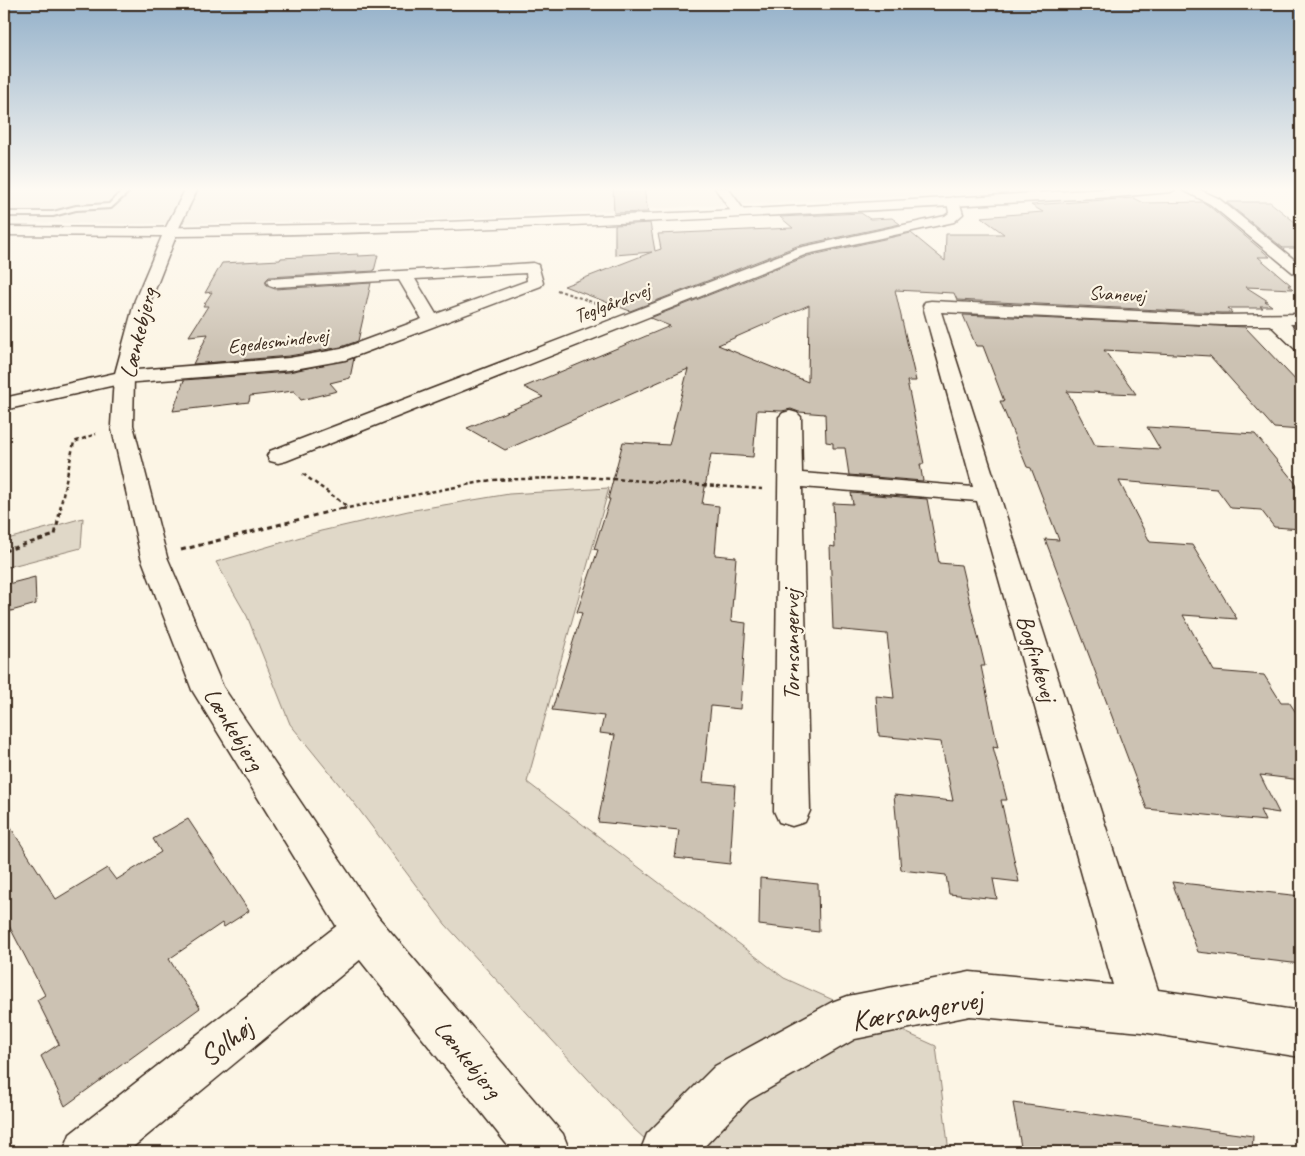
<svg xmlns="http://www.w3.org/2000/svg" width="1305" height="1156" viewBox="0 0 1305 1156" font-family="Caveat,sans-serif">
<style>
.built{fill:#eee6d6}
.green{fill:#e0d8c8;stroke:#8e8173}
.building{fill:#ccc2b3;stroke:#3b2a1e;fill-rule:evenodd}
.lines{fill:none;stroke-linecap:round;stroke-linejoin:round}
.service-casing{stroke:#3b2a1e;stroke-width:4}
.minor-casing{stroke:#3b2a1e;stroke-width:3}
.tertiary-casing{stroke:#3b2a1e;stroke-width:3}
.path-far2{stroke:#3b2a1e;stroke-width:2;stroke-dasharray:3 2.5;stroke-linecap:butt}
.path-far1{stroke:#3b2a1e;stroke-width:2.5;stroke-dasharray:4 3;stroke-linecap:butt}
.path{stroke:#3b2a1e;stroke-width:3;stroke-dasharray:5 4;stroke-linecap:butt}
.service{fill:#fcf5e5;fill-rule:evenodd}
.minor{fill:#fcf5e5;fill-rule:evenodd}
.tertiary{fill:#fcf5e5;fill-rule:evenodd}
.labels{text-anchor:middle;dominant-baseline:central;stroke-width:4.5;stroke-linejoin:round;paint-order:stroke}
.far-street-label{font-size:20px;fill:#3b2a1e;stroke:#fcf5e5}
.street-label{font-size:24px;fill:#3b2a1e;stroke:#fcf5e5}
.near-street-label{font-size:29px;fill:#3b2a1e;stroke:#fcf5e5}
</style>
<rect width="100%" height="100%" fill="#fcf5e5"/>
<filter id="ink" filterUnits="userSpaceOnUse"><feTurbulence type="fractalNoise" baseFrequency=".02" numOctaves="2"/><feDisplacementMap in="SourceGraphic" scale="10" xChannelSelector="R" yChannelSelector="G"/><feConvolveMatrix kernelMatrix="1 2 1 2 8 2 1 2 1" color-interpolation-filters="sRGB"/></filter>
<g filter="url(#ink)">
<!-- built -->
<polygon class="built" points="4,188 1079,188 443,219 135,224 4,222"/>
<!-- green -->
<g class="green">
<polygon points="609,488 527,782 784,978 936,1046 949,1152 659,1152 634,1129 445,924 354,803 290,724 247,616 216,562 321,531 408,511 509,494"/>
<polygon points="83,518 81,548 4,568 4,540"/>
</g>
<!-- building -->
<g class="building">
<polygon points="613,188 644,188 648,212 614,213"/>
<path d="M1134 198 1144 203 1203 202 1209 206 1270 257H1258L1291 285H1288L1293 289 1246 287 1268 301H1265L1272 306H1260L1263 308H1228L1232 313H1221L957 300 954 293 895 290 916 381H907L924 464H920L923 481 849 475 845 448H833V443L826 442 825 414 799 412 791 409 782 411 757 410 753 457 711 454 702 504 719 506 715 555 736 557 731 621 746 623 740 709 711 706 703 782 735 785 730 864 675 858 679 830 598 822 615 735 600 733 604 716 552 710 582 613 577 612 598 550 594 549 610 499H608L623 442 669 445 688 369 505 450 467 428 543 397 524 387 670 326 650 318 808 256 911 233 945 261 946 234H1004L981 217 1043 212 1031 205ZM809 305 808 382 718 345Z"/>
<polygon points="1226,202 1270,202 1301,227 1301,248 1283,248"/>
<polygon points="861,213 870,219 892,218 900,224 797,246 630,311 564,286 652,252 615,255 615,225 650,223 655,251 661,249 658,234 793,228 780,217"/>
<polygon points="359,254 358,256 378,255 374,271 269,277 265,281 267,286 275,289 371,283 358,341 341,347 289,356 193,364 208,334 189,336 208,306 203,306 212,292 205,293 222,263 280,260 281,258"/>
<polygon points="963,315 1245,327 1301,386 1301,430 1274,428 1210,356 1104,350 1136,394 1067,391 1095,445 1160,449 1147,427 1255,434 1301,490 1301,529 1274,527 1261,510 1231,508 1217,489 1119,481 1150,542 1192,545 1237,619 1183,615 1214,671 1264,675 1281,702 1289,702 1301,720 1301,780 1260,775 1279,813 1260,810 1265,821 1147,809 1045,539 1059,540 1031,468 1027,467 1000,401 1004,401 983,346 976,346"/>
<polygon points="354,358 350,378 330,383 337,391 301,400 294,391 250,396 249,402 173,411 184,380 289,372"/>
<polygon points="851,493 927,499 939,563 961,565 985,666 981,666 998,748 993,747 1007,800 1001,800 1019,882 993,879 997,899 949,894 946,875 901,870 894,795 953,801 941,742 879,736 876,696 894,698 887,634 833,629 830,546 835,547 833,503 853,504"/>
<polygon points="35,577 36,604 4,613 4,585"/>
<polygon points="4,817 56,899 107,868 116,880 161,852 153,839 188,819 249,911 224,927 222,923 169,959 200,1008 65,1106 41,1056 59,1044 37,1000 45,995 4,916"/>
<polygon points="760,878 818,884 819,932 759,925"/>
<polygon points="1172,882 1301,896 1301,964 1198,952"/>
<polygon points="1013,1103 1253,1136 1252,1152 1022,1152"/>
</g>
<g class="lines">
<!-- service casing -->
<g class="service-casing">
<polygon id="service" points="125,188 133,188 111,208 76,210 53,216 4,216 4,212 53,212 76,206 109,204"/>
</g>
<!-- minor casing -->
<g class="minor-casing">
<g id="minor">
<polygon points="186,188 198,188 175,236 165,236 163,233"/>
<polygon points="715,188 728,188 746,213 744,216 734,216"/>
<polygon points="1179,188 1196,188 1218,198 1301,265 1301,277 1296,275 1210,204"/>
<polygon points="953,197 959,201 963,214 954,222 807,254 286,461 278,463 270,461 267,456 270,451 798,248 945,216 949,213 947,201"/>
<path d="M533 263 538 265 543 283 541 286 345 360 289 370 124 383 4 410V398L124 371 289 358 341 349 422 319 399 280 275 287 269 285 267 282 269 279ZM526 273 527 281 436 314 415 279Z"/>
<polygon points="931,301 1221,315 1301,314 1301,324 1290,324 1301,335 1301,351 1295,349 1270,325 1221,325 941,312 1158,990 1301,1011 1301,1057 1142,1032 970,1016 855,1039 749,1100 699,1152 640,1152 647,1134 715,1066 832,1002 848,996 970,972 1113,985 977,501 802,487 810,811 805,822 792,826 779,822 774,811 779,417 783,413 790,411 797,413 801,417 802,473 973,487 923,306 925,302"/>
<polygon points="363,912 378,917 384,931 378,945 127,1152 63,1152 70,1134 348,917"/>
</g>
</g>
<!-- tertiary casing -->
<g class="tertiary-casing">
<path id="tertiary" d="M1125 188H1177L1171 192 1115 197C802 214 489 233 176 236L151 300 134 377 133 425 167 557 223 687 378 917 563 1134 570 1152H513L348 945 192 690 141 557 111 425 114 377 135 300 162 236 4 235V227L143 228 421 223 699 212Z"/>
</g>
<!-- path-far2 -->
<polyline class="path-far2" points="557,290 601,305"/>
<!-- path-far1 -->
<g class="path-far1">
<polyline points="303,474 348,507"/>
<polyline points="60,509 74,442 96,434"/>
<polyline points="342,509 492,480 584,477 762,489"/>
</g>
<!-- path -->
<g class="path">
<polyline points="181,550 347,507"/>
<polyline points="4,551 55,535 61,507"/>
</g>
<!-- service -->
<use href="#service" class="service"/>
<!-- minor -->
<use href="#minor" class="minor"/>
<!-- tertiary -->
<use href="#tertiary" class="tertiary"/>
</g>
</g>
<!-- sky -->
<linearGradient id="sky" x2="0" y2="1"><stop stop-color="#94b1ca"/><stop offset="0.54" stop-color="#fefaf3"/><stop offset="1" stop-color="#fefaf3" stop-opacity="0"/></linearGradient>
<rect width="1305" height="350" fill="url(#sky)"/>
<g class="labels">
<!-- far-street labels -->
<g class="far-street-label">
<text transform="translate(1117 294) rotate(3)">Svanevej</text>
<text transform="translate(612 303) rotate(-21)">Teglgårdsvej</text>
<text transform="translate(278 341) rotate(-7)">Egedesmindevej</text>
</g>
<!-- street labels -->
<g class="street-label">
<text transform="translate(138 333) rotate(-76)">Lænkebjerg</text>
<text transform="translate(791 645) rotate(-90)">Tornsangervej</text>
<text transform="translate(1037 658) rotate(73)">Bogfinkevej</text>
<text transform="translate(234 729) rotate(58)">Lænkebjerg</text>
<text transform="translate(468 1059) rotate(51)">Lænkebjerg</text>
</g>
<!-- near-street labels -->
<g class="near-street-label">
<text transform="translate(917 1010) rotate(-10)">Kærsangervej</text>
<text transform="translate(226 1042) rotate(-39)">Solhøj</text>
</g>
</g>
<!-- margin -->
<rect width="1305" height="1156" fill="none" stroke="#fcf5e5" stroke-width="20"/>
<rect x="10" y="10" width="1285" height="1136" fill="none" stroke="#3b2a1e" stroke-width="2" filter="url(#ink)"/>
</svg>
